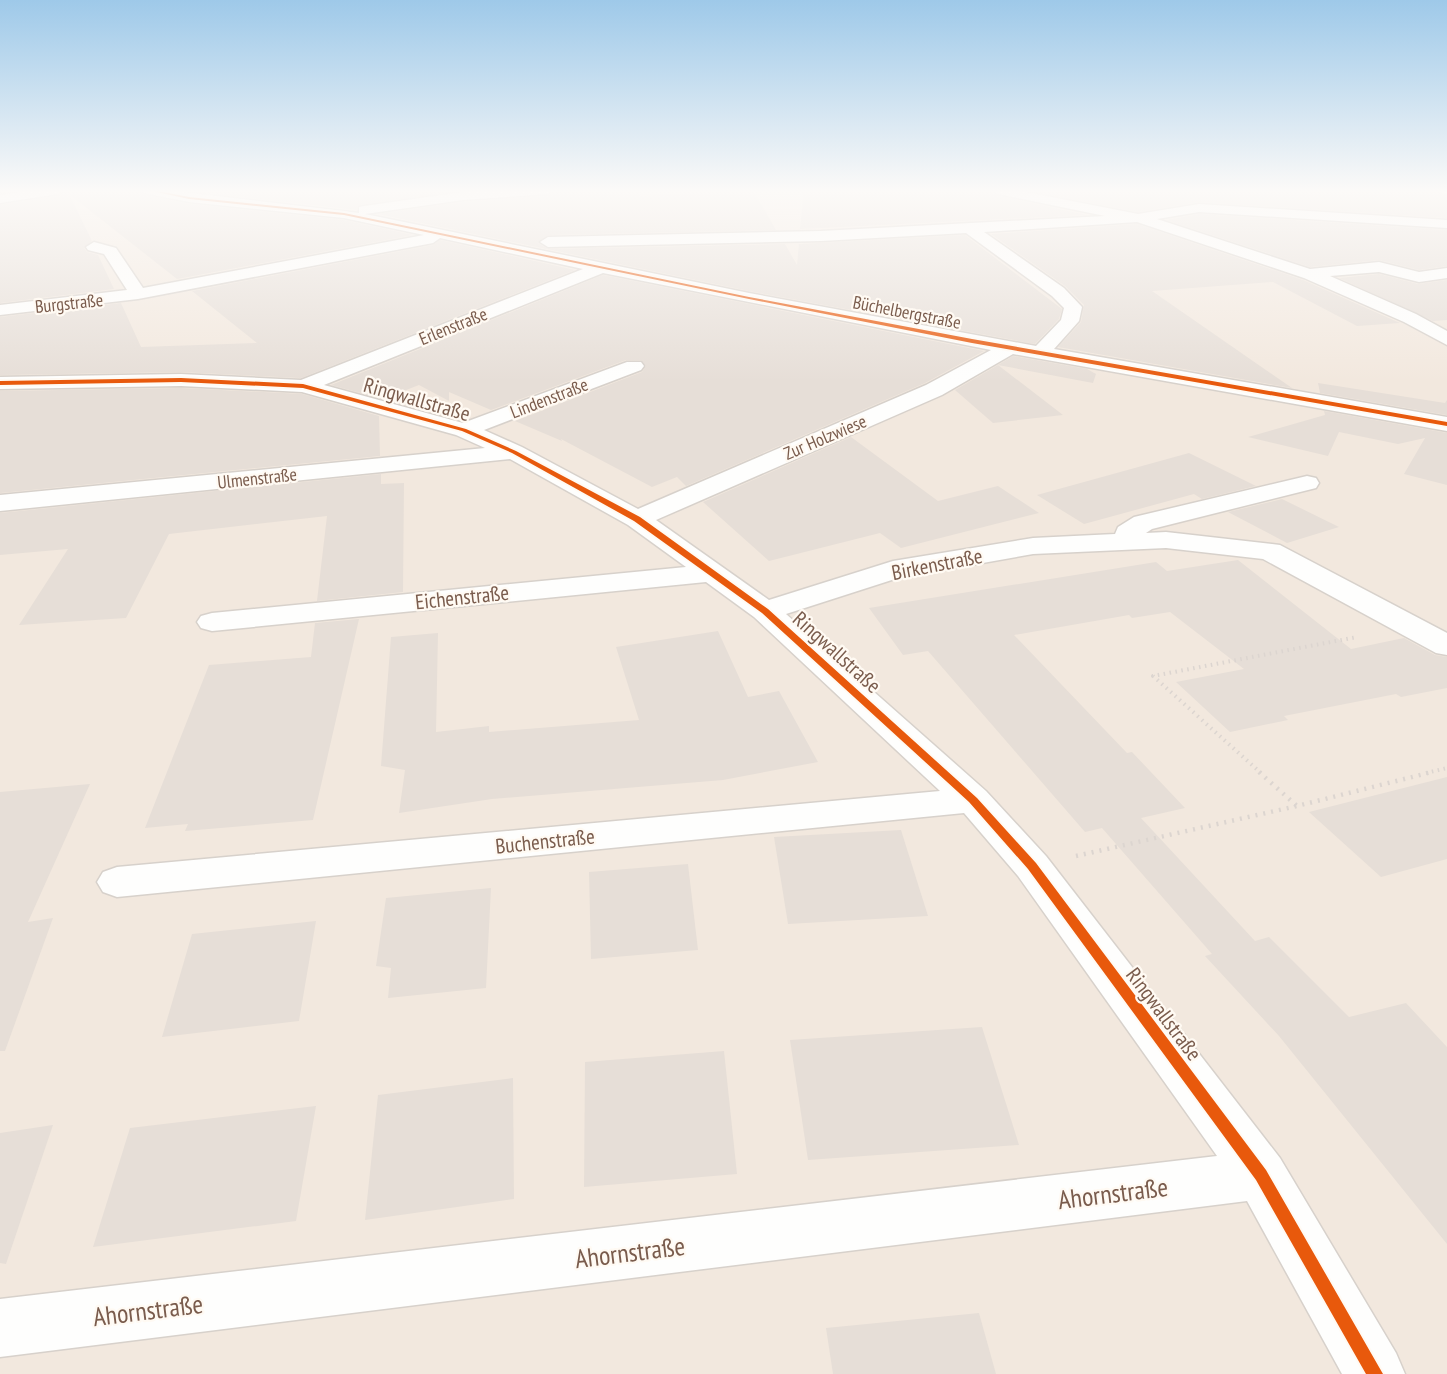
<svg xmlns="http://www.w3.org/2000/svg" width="1447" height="1374" viewBox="0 0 1447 1374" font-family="'PT Sans Narrow',sans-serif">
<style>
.residential{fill:#f2e8de}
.building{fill:#e6ded7}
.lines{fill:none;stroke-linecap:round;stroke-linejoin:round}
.minor-casing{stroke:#d7d1cb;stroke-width:3}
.path-far1{stroke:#dcd5d0;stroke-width:4;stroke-dasharray:1.5 4.5;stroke-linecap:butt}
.path{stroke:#dcd5d0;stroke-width:4.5;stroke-dasharray:2 6;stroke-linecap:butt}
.minor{fill:#fefefd;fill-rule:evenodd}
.cycleway-casing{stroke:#fffaf3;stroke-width:4}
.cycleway{fill:#e8590c;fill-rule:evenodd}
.labels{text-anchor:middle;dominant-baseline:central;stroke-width:4.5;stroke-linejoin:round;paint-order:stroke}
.far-street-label{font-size:18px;fill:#7a5c4d;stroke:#fffaf3}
.street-label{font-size:21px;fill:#7a5c4d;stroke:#fffaf3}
.near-street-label{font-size:26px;fill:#7a5c4d;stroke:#fffaf3}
</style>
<rect width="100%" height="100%" fill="#f9f5f0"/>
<!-- residential -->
<rect class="residential" x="0" y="190" width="1447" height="1184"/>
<!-- building -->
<g class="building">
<polygon points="68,190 140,190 144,195 189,204 344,220 413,235 177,279 69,194 92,241 84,248 87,252 98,255 114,289 0,303 0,205 58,196"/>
<polygon points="183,190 469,190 364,204 357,206 357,210"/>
<polygon points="556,190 640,190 640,196 753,190 776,230 548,235 538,243 548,249 785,244 797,265 799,244 965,235 1062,309 1059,319 1035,344 749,291 378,214 463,202 548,196"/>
<polygon points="804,190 990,190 998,196 1087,215 800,229"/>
<polygon points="1026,190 1408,190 1438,192 1447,196 1447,218 1199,202 1138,212"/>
<polygon points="1199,214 1447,230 1447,266 1419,270 1379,260 1310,267 1166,220"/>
<polygon points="1137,224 1303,280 1400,323 1357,326 1273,282 1152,291 1292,388 1058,347 1081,322 1084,305 1065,286 991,234"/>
<polygon points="440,240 575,270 301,378 181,372 0,375 0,317 121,303 141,347 257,343 192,291 433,245"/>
<polygon points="1379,274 1418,284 1447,280 1447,320 1433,321 1339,278"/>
<polygon points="603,275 984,351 925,383 686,486 677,477 652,487 561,439 562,441 515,421 642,372 646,366 641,360 626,360 491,410 449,392 449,401 419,385 383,399 331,385"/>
<polygon points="1013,356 1087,369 1096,374 1093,383 998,365"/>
<polygon points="998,365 1063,415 993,423 955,390"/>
<polygon points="1318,383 1445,403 1447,400 1447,415 1320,393"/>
<polygon points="181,388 302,394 379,416 380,456 0,493 0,391"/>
<polygon points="1324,411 1447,433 1447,485 1404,474 1425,438 1398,444 1339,432 1328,456 1248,437 1325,415"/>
<polygon points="851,437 938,501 998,486 1039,513 901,548 880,533 769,561 703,502"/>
<polygon points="1189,453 1256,486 1202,499 1194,494 1084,524 1037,495"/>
<polygon points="381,474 381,484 404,483 403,592 317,601 327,516 169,534 126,618 19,625 68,549 0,555 0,513"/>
<polygon points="1282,499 1339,527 1287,543 1228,512"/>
<polygon points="1238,560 1351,649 1404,638 1435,655 1447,657 1447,688 1401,697 1396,694 1284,716 1288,720 1230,732 1176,682 1244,669 1170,612 1132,618 1129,615 1014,635 1127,753 1132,752 1185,808 1141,818 1255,941 1269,937 1349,1017 1406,1003 1447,1047 1447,1244 1279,1036 1205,956 1212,954 1102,828 1085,832 928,651 903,655 869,608 1156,562 1167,571"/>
<polygon points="359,619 313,820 185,831 188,824 145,828 209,665 311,657 315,623"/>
<polygon points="718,631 748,697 779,691 818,762 723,780 492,799 399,813 405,770 381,766 391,637 438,633 436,732 489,726 489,732 639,720 616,647"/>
<polygon points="1447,777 1447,859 1381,877 1309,812"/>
<polygon points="90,784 28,922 53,918 5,1051 0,1051 0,792"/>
<polygon points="901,830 928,916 788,924 774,837"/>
<polygon points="688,864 698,950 591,959 589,872"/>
<polygon points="491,888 486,988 388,998 391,968 376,966 386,898"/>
<polygon points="316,921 299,1021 162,1037 192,934"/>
<polygon points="982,1027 1019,1145 808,1160 790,1040"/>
<polygon points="724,1051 737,1174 584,1187 585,1062"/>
<polygon points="513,1078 514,1199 365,1220 378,1095"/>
<polygon points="316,1106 296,1221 93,1247 130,1128"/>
<polygon points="53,1125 6,1264 0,1263 0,1133"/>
<polygon points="979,1313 996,1374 833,1374 826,1328"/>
</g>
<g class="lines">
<!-- minor casing -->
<g class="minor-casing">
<g id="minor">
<polygon points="35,190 65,190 58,194 0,203 0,195"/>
<path d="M142 190H167L359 213V207L364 206 463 192 554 190 548 194 463 200 365 214 749 293 1036 346 1061 320 1064 308 1052 296 966 233 821 241 548 247 540 242 548 237 821 231 1105 216 998 194 992 190H1016L1138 214 1199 204 1447 220V228L1199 212 1157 219 1310 269 1379 262 1419 272 1447 268V278L1419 282 1379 272 1330 276 1416 314 1447 331V345L1404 322 1304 278 1137 222 984 232 1064 288 1082 307 1079 321 1054 349 1447 417V431L1013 354 942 395 656 520 769 600 893 561 1033 538 1115 534 1118 527 1134 517 1307 476 1316 478 1319 483 1316 488 1152 529 1146 533 1166 532 1280 545 1447 633V655L1436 653 1263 559 1166 548 1033 554 898 578 786 614 986 791 1046 856 1280 1158 1396 1353 1405 1374H1342L1247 1201 0 1357V1299L1217 1156 1018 876 964 813 117 897 103 892 97 882 103 872 117 867 940 791 754 617 706 582 212 631 201 628 197 622 201 616 212 613 686 567 628 525 510 459 0 511V495L485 448 456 435 302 392 181 386 0 389V377L181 374 301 380 583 269 440 238 433 243 138 299 0 315V305L127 290 104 254 88 250 86 247 94 242 116 248 143 288 424 235 344 218 189 202 144 193ZM603 273 991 350 926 385 638 509 522 447 484 430 641 370 644 366 641 362H627L463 423 324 385Z"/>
<polygon points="1439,190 1447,190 1447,194 1441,193"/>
</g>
</g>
<!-- path-far1 -->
<g class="path-far1">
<polyline points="1261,773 1153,676 1357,637"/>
<polyline points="1426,773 1447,768"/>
</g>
<!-- path -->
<g class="path">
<polyline points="1259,772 1297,806"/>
<polyline points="1076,856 1297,806 1432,772"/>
</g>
<!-- minor -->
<use href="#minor" class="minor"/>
<!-- cycleway casing -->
<g class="cycleway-casing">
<g id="cycleway">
<polygon points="147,190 153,190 189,197 344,213 749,297 972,339 1447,422 1447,426 972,343 749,299 344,215 189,199"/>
<polygon points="181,378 303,384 466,429 516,451 640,517 768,609 977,798 1036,863 1266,1170 1383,1374 1366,1374 1256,1180 1028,869 969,802 762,613 634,521 512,453 462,431 303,388 181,382 0,385 0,381"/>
</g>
</g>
<!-- cycleway -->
<use href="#cycleway" class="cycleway"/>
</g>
<!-- sky -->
<linearGradient id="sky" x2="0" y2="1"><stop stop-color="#9ec9e9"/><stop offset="0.5" stop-color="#fcfaf8"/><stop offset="1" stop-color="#fcfaf8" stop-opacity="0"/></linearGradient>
<rect width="1447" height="382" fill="url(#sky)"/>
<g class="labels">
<!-- far-street labels -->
<g class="far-street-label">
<text transform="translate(69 303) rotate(-6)">Burgstraße</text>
<text transform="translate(907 312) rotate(11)">Büchelbergstraße</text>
<text transform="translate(453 326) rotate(-22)">Erlenstraße</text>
<text transform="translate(549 398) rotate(-21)">Lindenstraße</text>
<text transform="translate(825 437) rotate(-23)">Zur Holzwiese</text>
<text transform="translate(257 478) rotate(-6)">Ulmenstraße</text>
</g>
<!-- street labels -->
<g class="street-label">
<text transform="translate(417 399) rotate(16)">Ringwallstraße</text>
<text transform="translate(937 564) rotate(-11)">Birkenstraße</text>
<text transform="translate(462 597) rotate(-6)">Eichenstraße</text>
<text transform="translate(837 652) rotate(42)">Ringwallstraße</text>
<text transform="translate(545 841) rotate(-6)">Buchenstraße</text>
<text transform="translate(1164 1014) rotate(53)">Ringwallstraße</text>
</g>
<!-- near-street labels -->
<g class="near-street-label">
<text transform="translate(1113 1193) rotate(-7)">Ahornstraße</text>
<text transform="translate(630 1252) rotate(-7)">Ahornstraße</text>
<text transform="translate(148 1310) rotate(-7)">Ahornstraße</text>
</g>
</g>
</svg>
